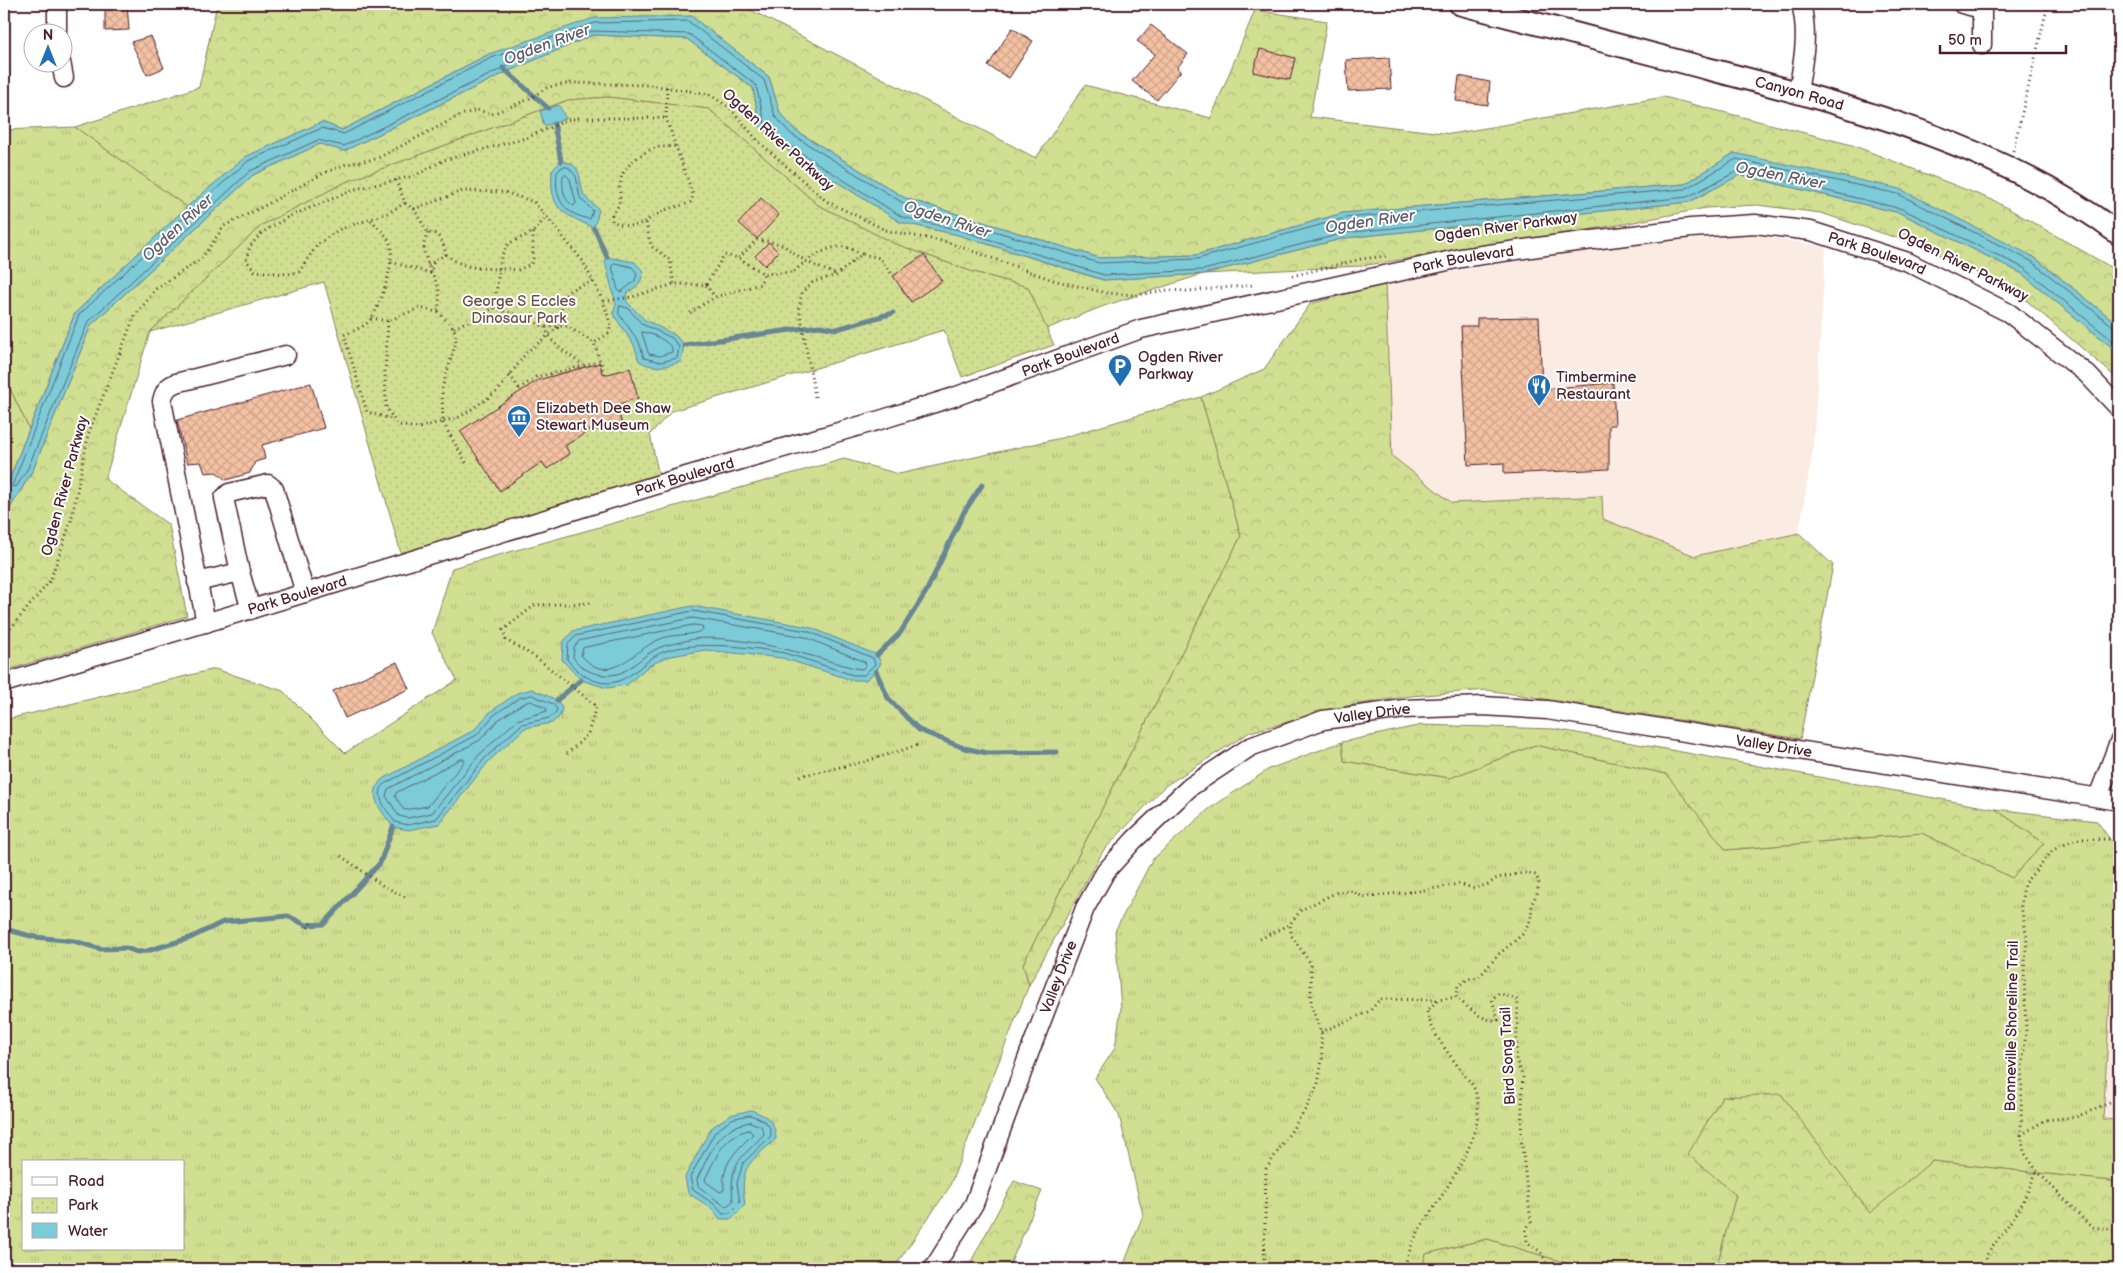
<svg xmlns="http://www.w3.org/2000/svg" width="2123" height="1273" viewBox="0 0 2123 1273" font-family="'Balsamiq Sans',sans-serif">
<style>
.built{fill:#fbece3}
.grass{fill:url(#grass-tufts);stroke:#8e7f5e;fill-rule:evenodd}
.forest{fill:url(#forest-crowns);stroke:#8e7f5e}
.park{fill:url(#park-dots);stroke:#8e7f5e}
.water{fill:#7ccbd8;stroke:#688693}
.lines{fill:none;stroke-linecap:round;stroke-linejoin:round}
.shore{stroke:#5e6470;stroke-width:1}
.stream{stroke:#688693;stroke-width:5}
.building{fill:url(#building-cross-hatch);stroke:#4a1f2b}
.minor-casing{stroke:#4a1f2b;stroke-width:21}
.major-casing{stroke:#4a1f2b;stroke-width:25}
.path{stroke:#4a1f2b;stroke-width:3;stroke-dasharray:1 4;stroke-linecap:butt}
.minor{stroke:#fff;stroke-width:18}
.major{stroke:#fff;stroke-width:21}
.labels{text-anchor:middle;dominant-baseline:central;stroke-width:4;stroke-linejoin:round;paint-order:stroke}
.street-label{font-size:15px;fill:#4a1f2b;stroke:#fff}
.park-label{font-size:15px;fill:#6c4f45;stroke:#fff}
.poi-label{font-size:15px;fill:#4a1f2b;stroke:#fff;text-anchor:start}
.water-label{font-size:16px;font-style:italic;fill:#5c5b68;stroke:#fff}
</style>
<defs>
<pattern id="grass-tufts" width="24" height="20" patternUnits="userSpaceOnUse" patternTransform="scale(1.25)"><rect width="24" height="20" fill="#d1df92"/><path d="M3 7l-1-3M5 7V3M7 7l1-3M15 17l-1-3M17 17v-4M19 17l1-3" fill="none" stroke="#b5bf7e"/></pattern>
<pattern id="forest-crowns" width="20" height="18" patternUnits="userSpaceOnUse" patternTransform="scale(1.25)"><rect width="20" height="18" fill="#d1df92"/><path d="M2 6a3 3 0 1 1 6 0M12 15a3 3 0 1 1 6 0" fill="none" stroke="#b5bf7e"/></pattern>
<pattern id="park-dots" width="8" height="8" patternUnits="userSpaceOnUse" patternTransform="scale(1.25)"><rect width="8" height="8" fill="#d1df92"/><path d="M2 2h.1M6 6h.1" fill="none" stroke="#b5bf7e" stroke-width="1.8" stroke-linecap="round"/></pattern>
<pattern id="building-cross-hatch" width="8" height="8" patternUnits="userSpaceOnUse" patternTransform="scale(1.25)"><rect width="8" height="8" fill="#f3c1a3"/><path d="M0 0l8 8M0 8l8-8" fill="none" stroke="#d2a58c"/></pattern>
</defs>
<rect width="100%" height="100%" fill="#fff"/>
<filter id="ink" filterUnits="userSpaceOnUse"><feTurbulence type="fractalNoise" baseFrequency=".02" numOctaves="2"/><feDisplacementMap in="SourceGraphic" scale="10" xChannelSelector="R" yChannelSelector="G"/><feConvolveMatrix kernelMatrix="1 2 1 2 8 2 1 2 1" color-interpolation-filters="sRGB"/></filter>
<g filter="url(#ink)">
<!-- built -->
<g class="built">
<polygon points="1750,234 1826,247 1813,449 1799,533 1695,556 1603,519 1602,496 1452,503 1392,456 1385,283 1581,250"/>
<polygon points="2119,868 2119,1120 2103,1119"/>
</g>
<!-- grass -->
<g class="grass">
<polygon points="75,127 187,207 75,313 29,429 4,376 4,130"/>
<path d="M1201 397 1241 536 1023 964 1029 985 949 1188 893 1269H4V720L215 669 283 691 345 753 457 680 432 633 452 568 844 459 899 474 1061 438ZM24 1162H184V1249H24Z"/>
<polygon points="1342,742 1344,761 1450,778 1535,745 1667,774 1726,850 1922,833 2012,878 2044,843 1995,809 2097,821 2119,852 2103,1119 2119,1120 2119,1182 1932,1161 1870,1214 1781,1094 1736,1195 1716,1269 1586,1269 1487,1239 1426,1254 1422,1269 1122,1269 1143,1215 1119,1115 1095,1078 1115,1048 1121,1009 1115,931 1152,860 1209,809 1269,769"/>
</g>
<!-- forest -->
<g class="forest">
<polygon points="217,4 739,4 1036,158 1085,85 1211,118 1255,10 1327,21 1310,117 1451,134 1664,97 1852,145 1995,201 2109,266 2119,275 2119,325 2034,257 1734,153 1685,184 1343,213 1196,255 1100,258 905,198 795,130 780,113 769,77 691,16 489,54 342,130 322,122 246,157 187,207 75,127 199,87"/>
<polygon points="593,35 687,39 753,88 760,126 787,150 900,222 958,235 1103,280 1203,274 1345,238 1689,202 1740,175 1900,213 2021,273 2119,353 2119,380 2020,295 1927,248 1821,213 1757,205 1706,208 1624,224 1361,266 1203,274 1104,306 1046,329 1028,287 970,271 893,243 818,205 709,109 608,97 568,100 346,182 262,225 150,332 105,479 169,525 187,616 4,671 4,518 33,470 91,325 253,175 320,144 344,151 509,71"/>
<polygon points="1385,283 1392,456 1452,503 1602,496 1603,519 1695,556 1799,533 1833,565 1800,739 1487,690 1411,696 1347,706 1250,732 1165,786 1103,851 1029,985 1023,964 1241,536 1201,397 1264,369 1310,304"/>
<polygon points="4,376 29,429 4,493"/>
<polygon points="1422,725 1555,729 1995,809 2044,843 2012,878 1922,833 1726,850 1666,774 1535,745 1450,778 1344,761 1342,742"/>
<polygon points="1781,1094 1870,1213 1932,1161 2119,1182 2119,1269 1716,1269 1736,1195 1688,1154 1722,1097"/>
<polygon points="1014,1181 1042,1191 1008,1269 967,1269"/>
<polygon points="1487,1239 1586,1269 1422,1269 1426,1254"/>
</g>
<!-- park -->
<polygon class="park" points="608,97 709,109 818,205 893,243 970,271 1028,287 1054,345 962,377 944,330 672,411 650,434 660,481 402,557 324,282 150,332 262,225 346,182 568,100"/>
<!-- water -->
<g class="water">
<polygon points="691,16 769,77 780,113 795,130 905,198 1100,258 1196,255 1343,213 1685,184 1734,153 1900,189 2034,257 2119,325 2119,353 2021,273 1900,213 1740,175 1689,202 1345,238 1203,274 1104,280 958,235 900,222 787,150 760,126 753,88 687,39 593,35 509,71 344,151 320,144 253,175 91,325 33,470 4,518 4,493 75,313 187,207 245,157 322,122 342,130 489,54 594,18"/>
<polygon points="559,105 566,119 544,126 540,111"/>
<path d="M561 161C585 165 577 178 584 195 587 200 595 205 599 210L594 228C561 212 549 210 552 170Z"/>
<path d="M607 257 635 262 643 271C642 284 636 287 626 294L627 302 645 320 675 335 684 345 681 362C666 366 654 370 639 361L634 345 613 314 616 304 605 262Z"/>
<polygon points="692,606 809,627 877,655 881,663 876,671 866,680 852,680 782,658 705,650 666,657 647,667 627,685 607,688 581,680 562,660 563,642 573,631"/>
<path d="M532 689 557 700 562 708 560 716 552 723 525 728 489 761 439 824 408 830 393 827C382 811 367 798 381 780L474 730 490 712 517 693Z"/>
<path d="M751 1110C767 1116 775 1120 776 1139 749 1163 739 1166 745 1205L732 1219H720L711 1208 688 1193 685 1177 711 1128 730 1115Z"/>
</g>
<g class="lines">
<!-- shore -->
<g class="shore">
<path d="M562 167H568L576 176 580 198 593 211 590 219C563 214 554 198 557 173Z"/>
<path d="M566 175 570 179 576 203 574 206C563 201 562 187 563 176Z"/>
<polygon points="615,263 632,267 637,273 635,281 621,292 618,290 612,266"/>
<polygon points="620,306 628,308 642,324 672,338 679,347 677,358 661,362 644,358 639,342 619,314"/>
<polyline points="2119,328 2114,327 2031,261 1898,194 1736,159 1685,189 1345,218 1197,259 1099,263 903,203 791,134 775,116 764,80 688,21 595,23 491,58 344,134 322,128 248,161 191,211 79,315 12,486 16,487 28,468 88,322 250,171 318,140 344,146 507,66 592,31 689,34 756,85 765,124 790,146 902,217 959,230 1104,275 1203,270 1345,233 1687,197 1740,170 1902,209 2024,268 2119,346"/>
<path d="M642 332C652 333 666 340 672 348V352L660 356 649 354Z"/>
<path d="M693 611 807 631 873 658 875 664 864 675H853C830 668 807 659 784 653 752 647 694 640 663 652 643 660 631 682 608 683 592 683 576 672 567 659L568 644 576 636Z"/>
<path d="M693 618 805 637 865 662 866 665 862 669 854 668C805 654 757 639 705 638 694 638 682 642 672 644 636 650 632 684 594 673 585 670 578 665 573 657L574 647 579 641Z"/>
<path d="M693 625 702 626 703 630C690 637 671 633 658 640 631 652 609 688 581 655L583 648Z"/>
<path d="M532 695 553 704 557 709 555 714 549 718 522 724 485 758 436 819 408 825 395 822C387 810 374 797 384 784L477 735 494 715 519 698Z"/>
<polygon points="531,701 546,708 547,711 517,720 480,754 432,813 408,818 399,816 386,796 388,789 480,740 498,720 522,704"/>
<polygon points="461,759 464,759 464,762 428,806 404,810 395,796 396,793"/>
<path d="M750 1115C762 1119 771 1122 771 1136L743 1163 737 1183 740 1203 730 1213 723 1214 714 1204 693 1190 690 1177 715 1132 732 1119Z"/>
<path d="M750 1122 761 1126 764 1134C740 1161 729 1160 733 1201L726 1207 698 1186 697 1179C711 1152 717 1128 750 1122Z"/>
<path d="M749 1130 753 1134C736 1151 721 1163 724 1190L720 1192 706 1182 705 1179C716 1158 723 1135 749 1130Z"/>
</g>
<!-- stream -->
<g class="stream">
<polyline points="503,68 548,108"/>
<polyline points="554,124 561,161"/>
<polyline points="594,228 607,257"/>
<polyline points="684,345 819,326 837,329 893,313"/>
<polyline points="877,655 900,633 926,592 964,512 982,485"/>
<polyline points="876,671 888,698 919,730 964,748 987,753 1057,752"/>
<polyline points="557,700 581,680"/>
<polyline points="4,929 35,937 74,941 101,949 126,948 137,952 147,951 190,938 223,922 288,916 306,925 324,924 380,863 393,827"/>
</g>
</g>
<!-- building -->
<g class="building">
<polygon points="105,4 127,4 129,30 105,31"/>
<polygon points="1151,25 1188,54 1177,68 1181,71 1157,100 1132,81 1155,54 1137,41"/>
<polygon points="1012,28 1033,41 1009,78 988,66"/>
<polygon points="151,36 164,68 147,75 131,42"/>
<polygon points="1260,49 1295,58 1290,80 1253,72"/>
<polygon points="1389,58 1391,89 1348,91 1346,60"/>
<polygon points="1459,76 1490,82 1488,105 1456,101"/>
<polygon points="761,198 779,215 757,239 739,223"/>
<polygon points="769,242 778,252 765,266 755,256"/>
<polygon points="924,255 942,281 911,302 893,276"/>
<polygon points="1539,317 1542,389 1613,383 1615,425 1609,425 1609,469 1504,474 1504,463 1468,465 1461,326 1477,326 1477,318"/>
<polygon points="600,363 602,373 608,374 630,368 638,398 616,405 622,424 610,426 610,429 590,430 565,446 570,454 547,469 542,462 500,491 460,431 538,380"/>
<polygon points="311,383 324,428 262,445 265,459 255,462 250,473 226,480 216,472 205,473 201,462 187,463 177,420"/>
<polygon points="397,662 409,689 345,718 333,691"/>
</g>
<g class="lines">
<!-- minor casing -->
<g class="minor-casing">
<g id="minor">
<polyline points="57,4 57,32"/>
<polyline points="1962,4 1982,9"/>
<polyline points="1982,4 1982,45"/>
<polyline points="61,62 64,78"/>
<path d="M1798 92C1803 61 1809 35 1801 4"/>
<polyline points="240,572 251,610"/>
<polyline points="197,582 240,572 224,498 229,493 268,484 274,489 305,593"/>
<path d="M206 623 162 401C164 392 167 386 176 383L286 355"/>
<path id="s1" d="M4 683 305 593 679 478 880 420 954 397 1141 329 1461 258 1560 244 1691 228 1755 224 1811 231 1908 262 2009 313 2087 374 2119 408"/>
<polyline points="2098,797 2119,742"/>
<path id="s2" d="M933 1269 974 1204 1030 1051 1085 908 1106 871 1134 840 1190 787 1250 747 1323 720 1404 709 1483 706 1547 710 2119 801"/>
</g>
</g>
<!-- major casing -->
<g class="major-casing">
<g id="major">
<path id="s3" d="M1460 4C1542 25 1623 46 1705 68 1848 105 1999 144 2119 234"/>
</g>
</g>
<!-- path -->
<g class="path">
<path d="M667 87 666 118 693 195 691 202C683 206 676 206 668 209 647 217 639 234 612 221V215C625 199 617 196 621 179 623 166 644 151 655 148 661 146 669 147 675 146"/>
<polyline points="2013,151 2048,4"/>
<path d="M396 180 405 203 414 209 428 233 437 234 443 243 446 254C466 273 492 267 518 270L531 264 533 258V232"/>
<polyline points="405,203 388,213 338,230 317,245 299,272 288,274 255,271 246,260 250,246 263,232 288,217 356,189 414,176 444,160 526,138 567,120 579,118 666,118"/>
<polyline points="414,209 462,191 504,192 534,202 582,260 603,301 611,325 609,333 594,343"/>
<path d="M371 220C377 226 385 233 389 241 397 258 381 304 371 319 365 327 353 331 344 335L367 412 391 419"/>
<polyline points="646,223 651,246 670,260 674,284"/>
<path d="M428 233C418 251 430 267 437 284 441 293 439 303 438 312"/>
<path d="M739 258 757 240C783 242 784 246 804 260 814 266 826 270 837 275"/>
<polyline points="391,262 430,273 434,262"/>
<polyline points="428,265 446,254"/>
<polyline points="1292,276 1361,259 1386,256"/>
<polyline points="706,285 715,297"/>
<path d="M604 301 632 297 674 284 706 285 724 255 739 258 764 274 794 272C804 261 828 245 844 247 850 247 856 252 862 254"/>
<polyline points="494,308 501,257 508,244 533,232 547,216"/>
<polyline points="690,313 715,297 760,284 764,274"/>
<polyline points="371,318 388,321 419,308 438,312 454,328 456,342 442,389 443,423 468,466"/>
<path d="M388 321 385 373 386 408 398 425 418 428 460 417 498 391 527 352 560 326C563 293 561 291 593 282"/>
<path d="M545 327C553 349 568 351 583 366"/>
<polyline points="454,328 494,308 524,317 545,327 567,326 594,343 604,373"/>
<polyline points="510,375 521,391"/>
<polyline points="519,389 536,377 600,362"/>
<polyline points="815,397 799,308 802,292 813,282 837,275 862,254 880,258 893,276"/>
<polyline points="4,636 50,581 71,521 89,432 134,317 156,289 202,258 224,226 264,206 322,174 346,164 376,159 461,115 477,110 492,114 527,100 548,87 572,83 650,85 709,94 730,108 758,141 826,201 888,231 947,242 1053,280 1106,293 1137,295 1167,290 1187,291 1255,285"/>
<polyline points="567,754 588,734 596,706 537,658 506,640 503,630 535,605 591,603"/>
<polyline points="800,776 867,761 918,745"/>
<path d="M2119 839H2076L2053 850 2024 884 2021 906 2027 938 2024 972 2026 1032 2022 1068 2021 1135 2024 1152 2037 1171 2090 1226C2101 1230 2110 1226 2119 1234"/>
<polyline points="341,856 382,885 407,898"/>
<polyline points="308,928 311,922"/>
<polyline points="1260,939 1290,924"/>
<polyline points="1321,1032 1370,1011 1380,999 1438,1000 1456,997"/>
<polyline points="2021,1135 2045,1120 2076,1117 2119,1099"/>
<path d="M1264 1269 1266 1169 1307 1107 1318 1084 1322 1059 1321 1032 1311 1005V964L1291 935 1290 924 1301 910 1337 892 1352 891 1363 897 1419 891 1459 884 1473 888 1487 885 1497 878 1524 873 1536 875 1539 882 1537 894 1532 903 1531 919 1523 934 1499 954 1479 977 1468 979 1458 986 1456 997C1470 1008 1479 1021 1498 1020L1492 999 1499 993 1518 1000 1516 1060 1523 1077 1521 1138 1531 1222 1526 1229 1527 1242 1541 1252 1549 1269"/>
<path d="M1401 1269C1409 1260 1409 1248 1415 1238 1436 1199 1494 1134 1474 1088 1471 1082 1466 1078 1462 1072 1449 1053 1431 1034 1427 1011L1438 1000"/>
<polyline points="1987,1269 1986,1256 2019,1210 2037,1171"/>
</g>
<!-- minor -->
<use href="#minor" class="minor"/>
<!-- major -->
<use href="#major" class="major"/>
</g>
</g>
<!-- icons -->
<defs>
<g id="parking-pin" transform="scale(1.25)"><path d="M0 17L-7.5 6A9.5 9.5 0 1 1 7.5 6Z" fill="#1f6fb2" stroke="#fff"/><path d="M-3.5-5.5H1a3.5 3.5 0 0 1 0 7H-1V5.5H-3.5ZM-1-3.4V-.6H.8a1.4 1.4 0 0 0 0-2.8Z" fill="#fff"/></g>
<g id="restaurant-pin" transform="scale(1.25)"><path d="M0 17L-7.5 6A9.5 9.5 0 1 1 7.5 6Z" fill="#1f6fb2" stroke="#fff"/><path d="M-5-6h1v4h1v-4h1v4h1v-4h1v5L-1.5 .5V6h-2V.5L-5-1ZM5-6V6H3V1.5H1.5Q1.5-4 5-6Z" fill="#fff"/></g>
<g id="museum-pin" transform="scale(1.25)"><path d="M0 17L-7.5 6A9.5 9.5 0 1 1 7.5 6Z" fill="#1f6fb2" stroke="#fff"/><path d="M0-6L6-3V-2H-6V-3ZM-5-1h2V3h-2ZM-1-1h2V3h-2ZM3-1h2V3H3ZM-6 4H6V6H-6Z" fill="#fff"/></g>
</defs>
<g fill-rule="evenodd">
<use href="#parking-pin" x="1120" y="366"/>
<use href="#restaurant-pin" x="1539" y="386"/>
<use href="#museum-pin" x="519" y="417"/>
</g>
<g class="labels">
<!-- street labels -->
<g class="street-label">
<text stroke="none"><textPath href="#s3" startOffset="351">Canyon Road</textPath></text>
<text transform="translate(778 140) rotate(42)">Ogden River Parkway</text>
<text transform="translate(1506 227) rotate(-8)">Ogden River Parkway</text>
<text stroke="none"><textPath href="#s1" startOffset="1941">Park Boulevard</textPath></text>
<text stroke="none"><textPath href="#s1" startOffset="1521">Park Boulevard</textPath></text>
<text transform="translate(1963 265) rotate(27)">Ogden River Parkway</text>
<text stroke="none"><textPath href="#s1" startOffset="1116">Park Boulevard</textPath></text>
<text stroke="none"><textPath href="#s1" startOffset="711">Park Boulevard</textPath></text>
<text transform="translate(65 486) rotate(-75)">Ogden River Parkway</text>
<text stroke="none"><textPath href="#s1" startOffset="306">Park Boulevard</textPath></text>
<text stroke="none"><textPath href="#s2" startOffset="754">Valley Drive</textPath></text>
<text stroke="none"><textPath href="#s2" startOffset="1159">Valley Drive</textPath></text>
<text stroke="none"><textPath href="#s2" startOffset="319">Valley Drive</textPath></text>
<text transform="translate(2012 1026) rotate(-89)">Bonneville Shoreline Trail</text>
<text transform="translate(1508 1056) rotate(-93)">Bird Song Trail</text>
</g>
<!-- park labels -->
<g class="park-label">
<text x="519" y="301">George S Eccles<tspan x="519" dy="17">Dinosaur Park</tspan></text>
</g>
<!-- poi labels -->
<g class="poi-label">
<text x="1138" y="357">Ogden River<tspan x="1138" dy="17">Parkway</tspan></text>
<text x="1556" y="377">Timbermine<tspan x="1556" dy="17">Restaurant</tspan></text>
<text x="536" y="408">Elizabeth Dee Shaw<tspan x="536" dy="17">Stewart Museum</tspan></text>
</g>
<!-- water labels -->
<g class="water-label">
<text transform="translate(547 45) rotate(-20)">Ogden River</text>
<text transform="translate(1780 176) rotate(11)">Ogden River</text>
<text transform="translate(947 220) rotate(18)">Ogden River</text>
<text transform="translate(1370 222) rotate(-8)">Ogden River</text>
<text transform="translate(178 228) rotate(-43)">Ogden River</text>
</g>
</g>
<!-- margin -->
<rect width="2123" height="1273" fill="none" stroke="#fff" stroke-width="20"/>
<rect x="10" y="10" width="2103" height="1253" fill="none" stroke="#4a1f2b" stroke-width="2" filter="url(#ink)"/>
<!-- legend -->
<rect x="22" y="1160" width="162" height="90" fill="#ffffff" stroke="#b7a5aa"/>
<rect x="32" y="1177" width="25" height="8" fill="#ffffff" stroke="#b7a5aa"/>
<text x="68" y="1186" font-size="15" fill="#4a1f2b">Road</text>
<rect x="32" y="1198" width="25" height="15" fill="url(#park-dots)" stroke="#b7a5aa"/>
<text x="68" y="1210" font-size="15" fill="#4a1f2b">Park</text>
<rect x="32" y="1223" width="25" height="15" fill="#7ccbd8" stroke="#b7a5aa"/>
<text x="68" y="1236" font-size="15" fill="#4a1f2b">Water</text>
<!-- north arrow -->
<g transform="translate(48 48)"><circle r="24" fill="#ffffff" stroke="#b7a5aa"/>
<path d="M0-4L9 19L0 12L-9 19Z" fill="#1f6fb2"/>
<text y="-8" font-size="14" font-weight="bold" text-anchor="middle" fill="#4a1f2b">N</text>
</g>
<!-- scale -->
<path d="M1940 45v8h126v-8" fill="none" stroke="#4a1f2b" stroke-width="2.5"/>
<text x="1948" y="45" font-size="15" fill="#4a1f2b" stroke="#ffffff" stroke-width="4" paint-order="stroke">50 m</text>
</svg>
